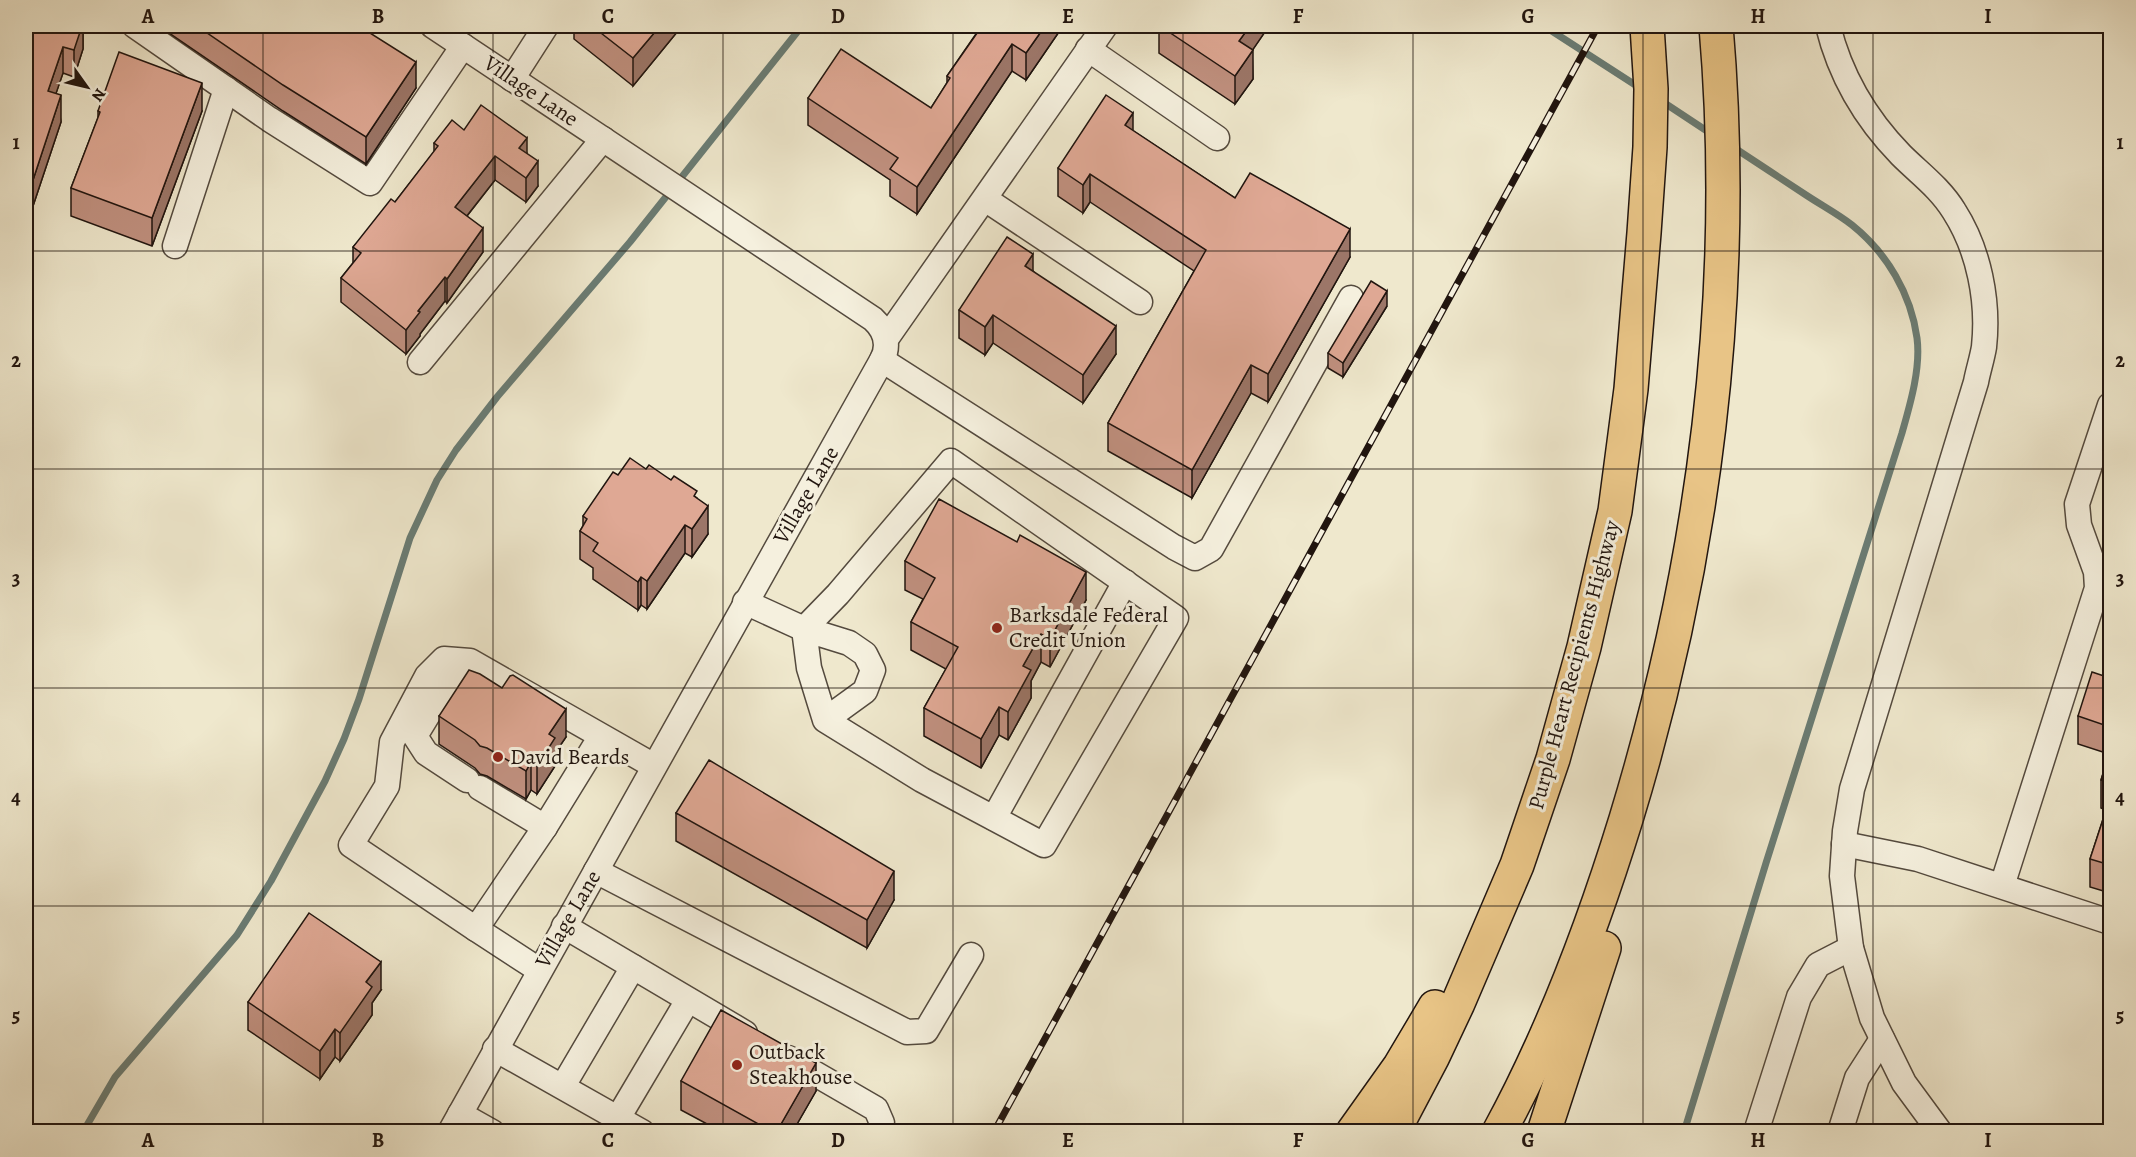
<svg xmlns="http://www.w3.org/2000/svg" width="2136" height="1157" viewBox="0 0 2136 1157" font-family="Alegreya,serif">
<style>
.lines{fill:none;stroke-linecap:round;stroke-linejoin:round}
.stream{stroke:#6a7c74;stroke-width:7}
.minor-casing{stroke:#544a3e;stroke-width:27}
.highway-casing{stroke:#21150f;stroke-width:36}
.minor{stroke:#f5f0de;stroke-width:24}
.highway{stroke:#e8c486;stroke-width:33}
.rail-casing{stroke:#21150f;stroke-width:7}
.rail{stroke:#f5f0de;stroke-width:4.5;stroke-dasharray:14;stroke-linecap:butt}
.wall{fill:#c0907f;stroke:#21150f;stroke-width:1.5}
.shaded-wall{fill:#9c7668;stroke:#21150f;stroke-width:1.5}
.building{fill:#dfa894;stroke:#21150f;stroke-width:1.5}
.grid{fill:none;stroke:#21150f;stroke-width:1.5;stroke-opacity:0.55}
.poi-dot{fill:#8f2418;stroke:#f5f0de;stroke-width:2}
.labels{text-anchor:middle;dominant-baseline:central;stroke-width:6;stroke-linejoin:round;paint-order:stroke}
.street-label{font-size:22px;fill:#21150f;stroke:#f5f0de}
.poi-label{font-size:22px;fill:#21150f;stroke:#f5f0de;text-anchor:start}
.neatline{fill:none;stroke:#21150f;stroke-width:2}
.grid-label{font-size:20px;text-anchor:middle;font-weight:bold;fill:#21150f}
</style>
<rect width="100%" height="100%" fill="#efe8cd"/>
<filter id="stains"><feTurbulence type="fractalNoise" baseFrequency=".00333" numOctaves="4"/><feColorMatrix values="0 0 0 0 .2 0 0 0 0 .09 0 0 0 0 .02 0 0 0 .5 -.17"/></filter>
<radialGradient id="worn" r=".72"><stop offset=".6" stop-color="#630" stop-opacity="0"/><stop offset="1" stop-color="#630" stop-opacity=".3"/></radialGradient>
<g class="lines">
<!-- stream -->
<g class="stream">
<polyline points="1544,26 1640,88"/>
<polyline points="1660,100 1713,135"/>
<polyline points="83,1132 115,1077 237,935 271,881 325,781 344,739 359,699 410,538 437,480 456,450 497,397 630,242 802,26"/>
<path d="M1684 1132 1766 863 1902 433C1910 405 1921 368 1917 338 1911 294 1887 253 1852 225 1838 214 1821 205 1806 195 1782 179 1757 163 1733 147"/>
</g>
<!-- minor casing -->
<g class="minor-casing">
<g id="minor">
<polyline points="135,26 269,119 370,183 463,46"/>
<path d="M433 26 873 319C885 330 890 345 882 360L450 1132"/>
<path d="M1828 26C1840 75 1865 118 1901 155 1919 173 1940 188 1954 211 1979 250 1989 301 1984 347 1982 359 1978 371 1976 382L1852 789 1845 831 1842 876 1851 948 1872 1018 1904 1083 1940 1132"/>
<polyline points="1088,49 1217,138"/>
<polyline points="512,79 546,26"/>
<polyline points="985,199 1140,302"/>
<polyline points="175,246 226,89"/>
<polyline points="886,339 1105,26"/>
<polyline points="882,360 1174,547 1195,558 1211,549 1351,298"/>
<polyline points="420,362 603,139"/>
<polyline points="745,602 804,629 838,594 951,461 1176,618 1044,845 922,780 825,720 809,668 804,629 849,643 865,654 873,670 865,691 825,720"/>
<polyline points="601,736 545,827 476,929 351,845 387,786 392,742 427,676 444,659 470,661 654,766"/>
<polyline points="467,780 426,753 415,736 443,690 455,680 492,690"/>
<polyline points="480,788 545,827"/>
<polyline points="994,818 1125,582"/>
<polyline points="1844,844 1918,859 2110,922"/>
<polyline points="596,871 907,1032 926,1031 971,955"/>
<polyline points="2002,886 2097,588 2096,572 2079,525 2077,504 2110,405"/>
<polyline points="564,926 745,1033"/>
<polyline points="476,929 539,970"/>
<polyline points="495,1049 642,1132"/>
<polyline points="788,1058 876,1109 882,1123 881,1132"/>
<polyline points="563,1086 633,967"/>
<polyline points="460,1114 492,1132"/>
<polyline points="618,1118 688,1000"/>
<polyline points="1756,1132 1799,997 1818,965 1851,948"/>
<polyline points="1840,1132 1857,1078 1882,1039"/>
</g>
</g>
<!-- highway casing -->
<g class="highway-casing">
<g id="highway">
<polyline points="1353,1132 1400,1066 1435,1007"/>
<polyline points="1393,1132 1433,1056 1458,1003 1517,865 1553,759 1584,647 1615,511 1631,389 1644,233 1650,147 1651,89 1647,26"/>
<path d="M1499 1132C1553 1033 1593 926 1626 819 1704 563 1739 293 1716 26"/>
<polyline points="1544,1132 1604,948"/>
</g>
</g>
<!-- minor -->
<use href="#minor" class="minor"/>
<!-- highway -->
<use href="#highway" class="highway"/>
<!-- rail casing -->
<g class="rail-casing">
<polyline id="rail" points="994,1132 1598,26"/>
</g>
<!-- rail -->
<use href="#rail" class="rail"/>
</g>
<!-- wall -->
<g class="wall">
<polygon points="26,26 83,29 83,49 74,77 63,73 56,93 61,122 32,209 26,207"/>
<polygon points="159,26 345,26 416,88 366,164 283,111"/>
<polygon points="574,26 682,26 633,86 574,39"/>
<polygon points="970,26 1063,26 1026,80 1012,71 917,214 890,196 890,180 808,125 808,98 931,108 947,83 947,76 978,31"/>
<polygon points="1159,26 1269,26 1252,50 1253,79 1235,104 1159,53"/>
<polygon points="98,111 202,111 152,246 71,216 71,188 98,118"/>
<polygon points="464,130 527,153 538,186 526,202 495,180 467,216 483,252 447,303 445,301 420,334 420,336 406,354 341,302 341,278 353,263 353,247 395,202 434,152 434,143"/>
<polygon points="1133,131 1235,198 1350,257 1268,402 1251,393 1192,498 1108,451 1108,423 1194,271 1090,202 1083,213 1058,196 1058,168"/>
<polygon points="1033,271 1116,354 1083,403 993,343 985,355 959,338 959,310"/>
<polygon points="1387,306 1343,377 1328,368 1328,353"/>
<polygon points="646,469 671,480 697,498 708,534 692,557 685,553 647,609 641,605 638,610 593,579 593,568 580,559 580,531 583,526 583,516 618,475"/>
<polygon points="905,561 1086,600 1050,667 1041,662 1031,681 1031,698 1008,740 999,735 981,768 924,736 924,708 946,669 911,650 911,622 923,599 905,590"/>
<polygon points="2110,665 2110,893 2090,887 2090,859 2106,810 2101,808 2101,780 2109,754 2078,744 2078,716 2107,677"/>
<polygon points="439,716 566,737 555,753 555,766 537,794 531,790 526,799 487,776 480,774 475,768 439,744"/>
<polygon points="676,813 894,900 867,948 676,841"/>
<polygon points="381,990 372,1003 372,1015 340,1061 335,1057 320,1079 248,1030 248,1002"/>
<polygon points="681,1081 816,1091 793,1131 720,1131 681,1110"/>
</g>
<!-- shaded-wall -->
<g class="shaded-wall">
<polygon points="77,26 84,26 83,29 83,49 74,77 74,50"/>
<polygon points="660,26 682,26 633,86 633,58"/>
<polygon points="1045,26 1063,26 1026,80 1026,53"/>
<polygon points="1250,26 1269,26 1239,70 1239,41"/>
<polygon points="1012,44 1012,71 917,214 917,187"/>
<polygon points="63,47 63,73 48,117 48,91"/>
<polygon points="1253,50 1253,79 1235,104 1235,76"/>
<polygon points="416,62 416,88 366,164 366,137"/>
<polygon points="202,83 202,111 152,246 152,218"/>
<polygon points="61,95 61,122 32,209 32,183"/>
<polygon points="1133,113 1133,141 1125,125"/>
<polygon points="527,138 527,162 519,148"/>
<polygon points="495,156 495,180 455,231 455,207"/>
<polygon points="538,161 538,186 526,202 526,178"/>
<polygon points="1090,174 1090,202 1083,213 1083,185"/>
<polygon points="483,228 483,252 447,303 447,279"/>
<polygon points="1350,229 1350,257 1268,402 1268,374"/>
<polygon points="1033,254 1033,282 1025,266"/>
<polygon points="445,277 445,301 420,334 420,336 406,354 406,330 418,311"/>
<polygon points="1387,291 1387,306 1343,377 1343,363"/>
<polygon points="993,315 993,343 985,355 985,327"/>
<polygon points="1116,326 1116,354 1083,403 1083,375"/>
<polygon points="1251,365 1251,393 1192,498 1192,470"/>
<polygon points="708,506 708,534 692,557 692,529"/>
<polygon points="685,525 685,553 647,609 647,581"/>
<polygon points="1086,572 1086,600 1050,667 1050,639"/>
<polygon points="641,577 641,605 638,610 638,582"/>
<polygon points="1041,634 1041,662 1031,681 1031,698 1008,740 1008,712 1023,666"/>
<polygon points="999,707 999,735 981,768 981,739"/>
<polygon points="566,709 566,737 555,753 555,766 537,794 537,766 549,734"/>
<polygon points="531,762 531,790 526,799 526,771"/>
<polygon points="894,871 894,900 867,948 867,920"/>
<polygon points="381,962 381,990 372,1003 372,1015 340,1061 340,1033 366,982"/>
<polygon points="335,1029 335,1057 320,1079 320,1051"/>
<polygon points="816,1063 816,1091 793,1131 777,1131"/>
</g>
<!-- building -->
<g class="building">
<polygon points="26,26 82,26 74,50 63,47 48,91 61,95 32,183 26,180"/>
<polygon points="197,26 345,26 354,32 358,26 359,26 416,62 366,137 283,85"/>
<polygon points="592,26 660,26 633,58"/>
<polygon points="982,26 1045,26 1026,53 1012,44 917,187 890,169 898,158 808,98 841,49 931,108 950,78 947,76"/>
<polygon points="1160,26 1250,26 1239,41 1253,50 1235,76"/>
<polygon points="119,52 202,83 152,218 71,188 100,112 98,111"/>
<polygon points="1106,95 1133,113 1125,125 1235,198 1250,173 1350,229 1268,374 1251,365 1192,470 1108,423 1206,250 1090,174 1083,185 1058,168"/>
<polygon points="481,105 527,138 519,148 538,161 526,178 495,156 455,207 483,228 447,279 445,277 418,311 420,312 406,330 341,278 361,253 353,247 391,199 395,202 438,146 434,143 452,120 464,130"/>
<polygon points="1007,237 1033,254 1025,266 1116,326 1083,375 993,315 985,327 959,310"/>
<polygon points="1371,281 1387,291 1343,363 1328,353"/>
<polygon points="630,458 646,469 649,465 671,480 674,476 697,491 694,496 708,506 692,529 685,525 647,581 641,577 638,582 593,551 598,543 580,531 587,519 583,516 613,472 618,475"/>
<polygon points="939,499 1017,542 1020,535 1086,572 1050,639 1041,634 1023,666 1031,670 1008,712 999,707 981,739 924,708 958,647 911,622 935,578 905,561"/>
<polygon points="2110,665 2110,727 2078,716 2092,672 2107,677"/>
<polygon points="469,670 480,674 502,688 510,676 513,675 566,709 549,734 555,738 537,766 531,762 526,771 487,748 480,746 475,740 439,716"/>
<polygon points="2110,751 2110,783 2101,780"/>
<polygon points="709,760 894,871 867,920 676,813"/>
<polygon points="2110,798 2110,865 2090,859"/>
<polygon points="309,913 381,962 366,982 372,987 340,1033 335,1029 320,1051 248,1002"/>
<polygon points="721,1010 816,1063 777,1131 771,1131 681,1081"/>
</g>
<!-- grid -->
<path class="grid" d="M263 26V1132M493 26V1132M723 26V1132M953 26V1132M1183 26V1132M1413 26V1132M1643 26V1132M1873 26V1132M26 251H2110M26 469H2110M26 688H2110M26 906H2110"/>
<!-- markers -->
<g class="poi-dot">
<circle cx="997" cy="628" r="6"/>
<circle cx="498" cy="757" r="6"/>
<circle cx="737" cy="1065" r="6"/>
</g>
<g class="labels">
<!-- street labels -->
<g class="street-label">
<text transform="translate(531 91) rotate(34)">Village Lane</text>
<text transform="translate(806 495) rotate(-60)">Village Lane</text>
<text transform="translate(1574 665) rotate(-75)">Purple Heart Recipients Highway</text>
<text transform="translate(568 919) rotate(-60)">Village Lane</text>
</g>
<!-- poi labels -->
<g class="poi-label">
<text x="1009" y="615">Barksdale Federal<tspan x="1009" dy="25">Credit Union</tspan></text>
<text x="510" y="757">David Beards</text>
<text x="749" y="1052">Outback<tspan x="749" dy="25">Steakhouse</tspan></text>
</g>
</g>
<!-- margin -->
<rect width="2136" height="1157" fill="none" stroke="#efe8cd" stroke-width="66"/>
<!-- north arrow -->
<g transform="translate(87 87) rotate(124)" stroke="#f5f0de" stroke-width="4.5" paint-order="stroke">
<path d="M0-4.5L10 22L0 15L-10 22Z" fill="#21150f"/>
<text y="-9" font-size="16" font-weight="bold" text-anchor="middle" fill="#21150f">N</text>
</g>
<rect x="33" y="33" width="2070" height="1091" class="neatline"/>
<g class="grid-label">
<text x="148" y="23">A</text>
<text x="378" y="23">B</text>
<text x="608" y="23">C</text>
<text x="838" y="23">D</text>
<text x="1068" y="23">E</text>
<text x="1298" y="23">F</text>
<text x="1528" y="23">G</text>
<text x="1758" y="23">H</text>
<text x="1988" y="23">I</text>
<text x="16" y="149">1</text>
<text x="2120" y="149">1</text>
<text x="16" y="367">2</text>
<text x="2120" y="367">2</text>
<text x="16" y="585">3</text>
<text x="2120" y="585">3</text>
<text x="16" y="804">4</text>
<text x="2120" y="804">4</text>
<text x="16" y="1022">5</text>
<text x="2120" y="1022">5</text>
<text x="148" y="1147">A</text>
<text x="378" y="1147">B</text>
<text x="608" y="1147">C</text>
<text x="838" y="1147">D</text>
<text x="1068" y="1147">E</text>
<text x="1298" y="1147">F</text>
<text x="1528" y="1147">G</text>
<text x="1758" y="1147">H</text>
<text x="1988" y="1147">I</text>
</g>
<rect width="100%" height="100%" filter="url(#stains)"/>
<rect width="100%" height="100%" fill="url(#worn)"/>
</svg>
